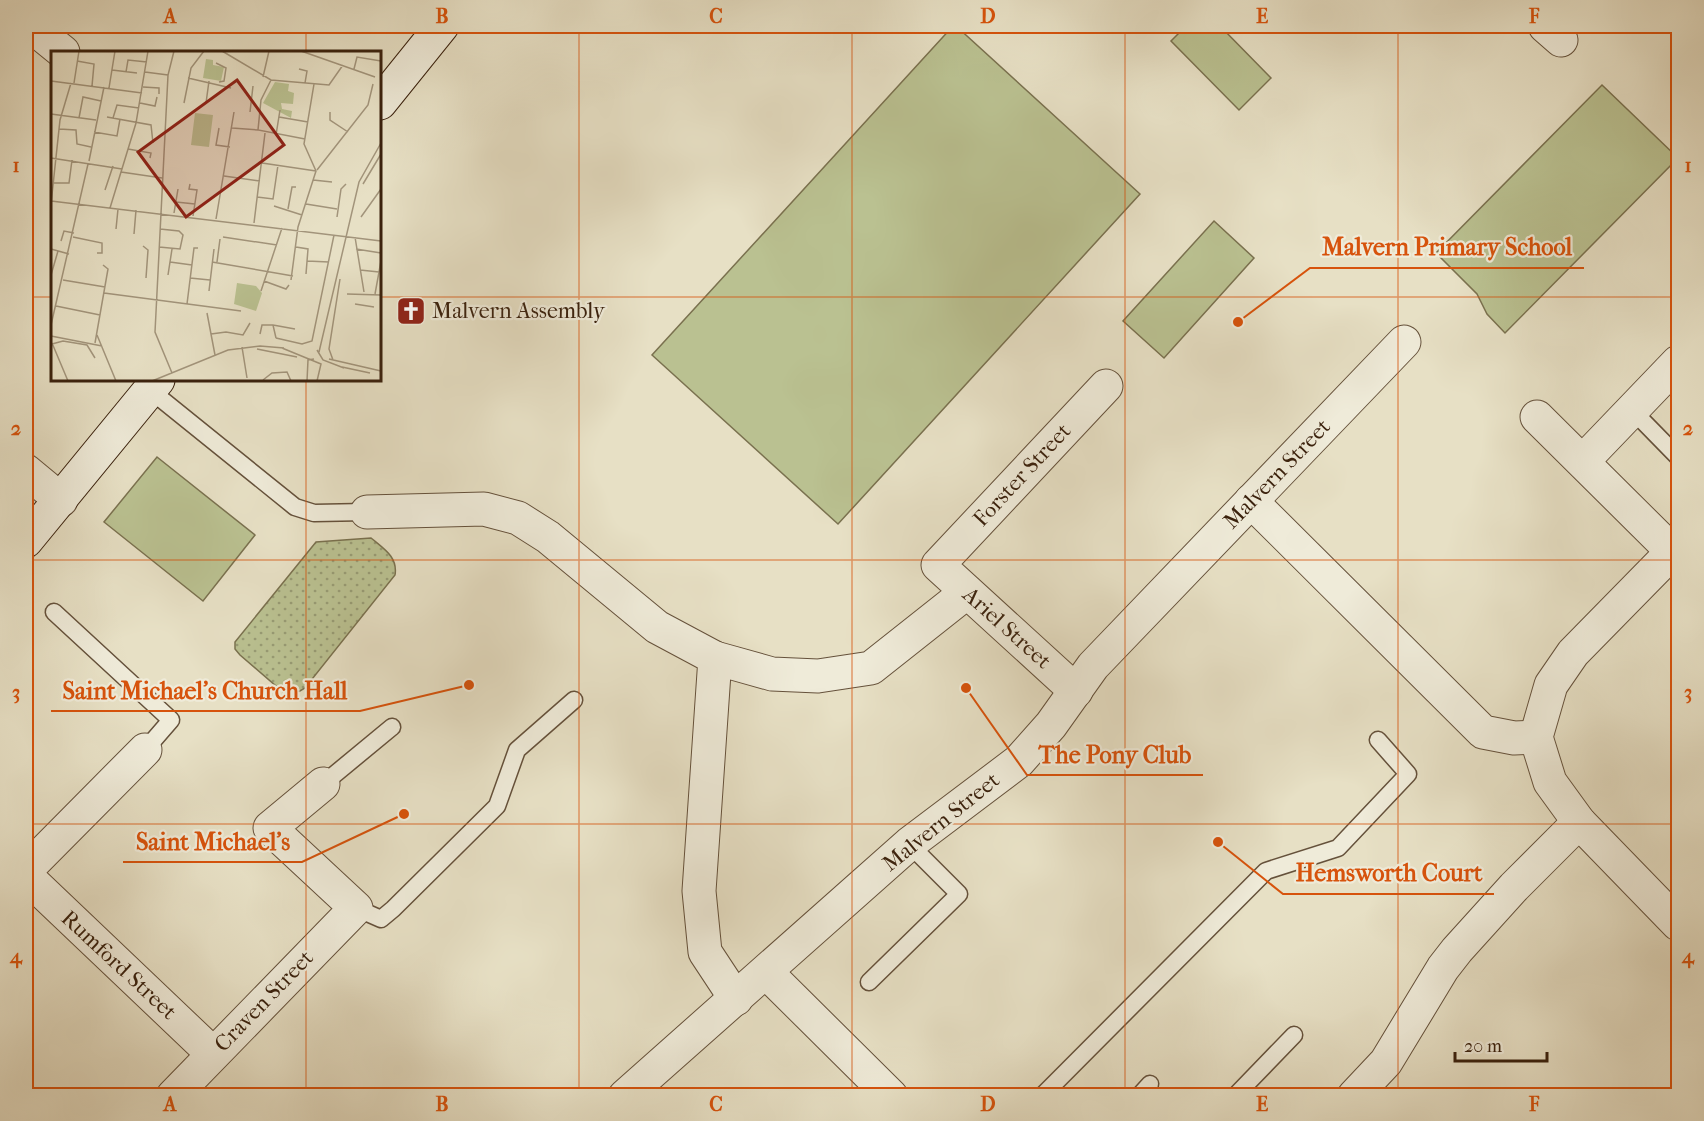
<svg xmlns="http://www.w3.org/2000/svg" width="1704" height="1121" viewBox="0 0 1704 1121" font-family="'IM FELL French Canon',serif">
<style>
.green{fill:#bac191;stroke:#7a714f;stroke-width:1.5}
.park{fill:url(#park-dots);stroke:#7a714f;stroke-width:1.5}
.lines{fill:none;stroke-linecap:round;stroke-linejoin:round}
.lane-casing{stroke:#65513b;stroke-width:19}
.street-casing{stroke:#65513b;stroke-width:35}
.secondary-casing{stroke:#3a210d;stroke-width:35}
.lane{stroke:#efebd9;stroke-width:16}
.street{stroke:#efebd9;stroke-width:33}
.secondary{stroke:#efebd9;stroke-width:33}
.grid{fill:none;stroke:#d7530c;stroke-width:1.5;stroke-opacity:0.55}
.labels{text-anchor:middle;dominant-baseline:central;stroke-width:4.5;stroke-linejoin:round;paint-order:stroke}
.poi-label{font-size:22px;fill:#3a210d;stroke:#efebd9;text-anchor:start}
.street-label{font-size:22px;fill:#3a210d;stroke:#efebd9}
.inset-road{fill:none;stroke:#a2947b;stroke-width:1.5}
.view{fill:#8f2418;fill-opacity:0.15;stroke:#8f2418;stroke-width:3}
.inset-edge{fill:none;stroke:#3a210d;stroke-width:3}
.leader{fill:none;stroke:#d7530c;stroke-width:2}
.callout-dot{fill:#d7530c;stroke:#efebd9;stroke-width:2}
.callout-label{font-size:24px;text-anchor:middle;font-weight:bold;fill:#d7530c;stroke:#efebd9;stroke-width:4.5;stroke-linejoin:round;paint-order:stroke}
.neatline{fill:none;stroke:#d7530c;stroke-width:2}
.grid-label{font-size:20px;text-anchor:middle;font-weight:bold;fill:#d7530c}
</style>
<defs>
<pattern id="park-dots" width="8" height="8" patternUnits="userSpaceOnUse" patternTransform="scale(1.5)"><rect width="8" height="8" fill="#bac191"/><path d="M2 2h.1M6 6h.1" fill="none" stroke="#989c75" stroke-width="1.8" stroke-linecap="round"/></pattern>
</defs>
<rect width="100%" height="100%" fill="#e7e0c5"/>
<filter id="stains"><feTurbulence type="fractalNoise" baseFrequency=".00333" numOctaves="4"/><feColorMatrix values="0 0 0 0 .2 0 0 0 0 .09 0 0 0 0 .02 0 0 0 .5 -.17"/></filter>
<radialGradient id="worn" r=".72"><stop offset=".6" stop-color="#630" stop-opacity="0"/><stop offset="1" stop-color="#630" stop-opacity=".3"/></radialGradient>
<!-- green -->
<g class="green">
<polygon points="953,26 956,26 1140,194 838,524 652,355"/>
<polygon points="1186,26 1220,26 1271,78 1239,110 1171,41"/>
<polygon points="1602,85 1678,158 1505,333 1487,314 1477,294 1436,253"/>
<polygon points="1214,221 1254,258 1164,358 1123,321"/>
<polygon points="157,457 255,535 203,601 104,522"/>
</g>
<!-- park -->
<path class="park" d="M371 538C384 549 398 557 395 575L305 688 295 694 283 692 240 655 235 649V642L316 542Z"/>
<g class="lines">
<!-- lane casing -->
<g class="lane-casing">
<g id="lane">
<polyline points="150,390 295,507 314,513 367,512"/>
<polyline points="1632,410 1678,457"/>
<polyline points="54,612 171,720 145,750"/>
<polyline points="323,784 392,727"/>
<polyline points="356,908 381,919 393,909 497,806 517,750 574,700"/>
<polyline points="869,982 959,894 909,844"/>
<polyline points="1042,1096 1266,871 1338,848 1408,774 1378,740"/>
<polyline points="1139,1096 1150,1084"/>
<polyline points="1235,1096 1294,1035"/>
</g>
</g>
<!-- street casing -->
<g class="street-casing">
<g id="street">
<polyline points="31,26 63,52"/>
<polyline points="1545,26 1561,40"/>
<polyline points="1537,417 1673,552"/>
<polyline points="1583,461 1678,362"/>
<polyline points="26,471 61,500"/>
<polyline points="1251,501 1483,732 1514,738 1536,737"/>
<polyline points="367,512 484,509 518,518 548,537 657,627 715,658 699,891 705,952 736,999"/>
<polyline points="1678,546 1573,653 1551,685 1536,737 1550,782 1579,822 1678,924"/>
<polyline points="715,658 772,674 818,676 871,668 967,592"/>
<polyline points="1076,691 938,565 1106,386"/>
<polyline points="26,870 145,750"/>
<polyline points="26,876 213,1054"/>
<polyline points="766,972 891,1096"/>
<polyline points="173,1096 356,908 270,828 323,784"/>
<polyline points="625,1096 909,844 1019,761 1051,725 1093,666 1404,342"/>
<polyline points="1354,1096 1386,1062 1443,968 1457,950 1514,887 1579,822"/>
</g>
</g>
<!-- secondary casing -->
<g class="secondary-casing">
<g id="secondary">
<polyline points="380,103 442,26"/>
<polyline points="26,541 158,380"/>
</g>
</g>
<!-- lane -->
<use href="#lane" class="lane"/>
<!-- street -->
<use href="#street" class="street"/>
<!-- secondary -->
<use href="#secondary" class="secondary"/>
</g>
<!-- grid -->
<path class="grid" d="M306 26V52M579 26V1096M852 26V1096M1125 26V1096M1398 26V1096M26 297H52M380 297H1678M306 380V1096M26 560H1678M26 824H1678"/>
<!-- icons -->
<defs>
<g id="church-square" transform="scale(1.5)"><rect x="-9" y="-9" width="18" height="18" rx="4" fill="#8f2418" stroke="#efebd9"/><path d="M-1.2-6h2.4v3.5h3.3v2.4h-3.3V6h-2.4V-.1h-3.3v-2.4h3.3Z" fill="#fff"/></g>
</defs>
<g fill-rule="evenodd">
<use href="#church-square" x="411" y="311"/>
</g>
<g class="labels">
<!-- poi labels -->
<g class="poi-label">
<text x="432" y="311">Malvern Assembly</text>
</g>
<!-- street labels -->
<g class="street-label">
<text transform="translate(1277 474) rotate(-46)">Malvern Street</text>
<text transform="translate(1022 475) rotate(-47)">Forster Street</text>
<text transform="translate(1007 628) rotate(42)">Ariel Street</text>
<text transform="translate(941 822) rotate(-39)">Malvern Street</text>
<text transform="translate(119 965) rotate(43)">Rumford Street</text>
<text transform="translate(264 1001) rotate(-46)">Craven Street</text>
</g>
</g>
<!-- overview -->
<g transform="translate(51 51)">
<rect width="330" height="330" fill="#e7e0c5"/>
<path d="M155 8 162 9V14L173 16 170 30 152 27ZM224 31 238 33 237 40 243 42 242 53 230 52 231 58 241 60 240 67 212 52ZM144 62 162 64 158 96 140 94Z" fill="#bac191"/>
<path d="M186 232 205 235 211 242 205 260 183 253Z" fill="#bac191"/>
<path class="inset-road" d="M171 0 220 29 278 34 292 14M250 0 324 26M26 10 43 13 41 35M165 12 175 17 173 30 168 31M248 18 256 20 254 32M303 18 306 6 330 10M61 19 86 22M75 21 77 9 96 11M94 21 117 24M212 26 218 0M137 27 180 37M220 29 210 49 207 79 254 88M0 30 91 42M23 32 28 0M92 36 108 37V43M58 37 64 0M89 52 104 55 106 46M133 52 140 17 153 0M155 52 158 30M199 61 202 35M279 61V69L297 81M0 63 45 69M56 66 100 74 102 92M228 66 257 71M28 67 32 46 50 50M62 67 66 54 88 57M168 77 165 94 179 96M181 77 207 79M8 78 25 79 26 93 40 96M43 81 66 85 69 68M225 84 229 59M77 98 100 102 99 107M0 107 71 118M38 110 53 36M211 112 265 120M266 119 317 54 322 33M70 121 111 127M173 125 209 130M262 129 281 131M3 132H18L21 109M139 133 138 138 146 139 142 165M312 133 330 103M54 139 62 115M206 146 222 148 227 114M0 150 330 190M125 151 144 153M0 153 9 69 20 32M255 153 286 158M223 155 251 164M59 157 85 72 97 0M237 158 241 136H245M123 162 127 138M286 166 290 138 295 133M310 166 330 138M165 168 183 61M203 172 214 82M65 178 67 158M83 183 85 159M22 186 51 192V202H46M172 186 226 194M304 186 313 241M10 190 13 180 23 182M92 195 97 199 95 227M108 196 129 198 132 184 128 180 109 178M245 196 257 198 255 223M0 198 18 203M305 198 330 202M256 210 278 211M119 211 141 214M161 211 242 225M166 211 169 188M309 219 328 221M0 224 7 200M117 224 121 198M139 227 159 229M12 229 54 236M240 229 247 176 265 120 253 93 263 33M213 230 235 238 238 234M158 240 163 198M210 240 231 177M53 242 190 260M296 243 330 244M324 243 330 210M136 253 143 197H147M304 253 323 256M5 255 49 264M156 262 164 304M0 274 37 113M222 274 244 278M160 283 175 281 192 284 199 272M209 283 211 274H222L225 287M46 284 65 330M0 285 51 295M225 287 251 293 261 290 283 184M1 292 17 330M44 292 57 218 52 214M1 293 12 290 36 294 44 307M191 296 196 327M231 297 270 313 266 330M206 298 246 306M266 299 272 309 293 317M268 301 308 131 330 92M278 308 330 320M282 309 278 298 289 228M291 316 319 322M121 322 104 281 117 24 123 0M212 329 221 322 236 321 240 330M101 330 177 299 209 295 233 297M256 330 257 309 263 308"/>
<path class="view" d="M186 29 233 94 135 166 87 101Z"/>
<rect width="330" height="330" class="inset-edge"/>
</g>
<!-- callouts -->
<path class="leader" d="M1238 322L1310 268H1584M469 685L360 711H51M966 688L1027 775H1203M404 814L302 862H123M1218 842L1283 894H1494"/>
<g class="callout-dot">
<circle cx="1238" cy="322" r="6"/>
<circle cx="469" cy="685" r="6"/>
<circle cx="966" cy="688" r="6"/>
<circle cx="404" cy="814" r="6"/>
<circle cx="1218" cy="842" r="6"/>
</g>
<g class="callout-label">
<text x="1447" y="255">Malvern Primary School</text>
<text x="205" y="699">Saint Michael's Church Hall</text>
<text x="1115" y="763">The Pony Club</text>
<text x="213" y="850">Saint Michael's</text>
<text x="1389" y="881">Hemsworth Court</text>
</g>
<!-- margin -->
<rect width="1704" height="1121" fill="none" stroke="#e7e0c5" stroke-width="66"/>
<!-- scale -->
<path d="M1455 1052v9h92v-9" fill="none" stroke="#3a210d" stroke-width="3"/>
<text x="1464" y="1052" font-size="18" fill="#3a210d" stroke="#efebd9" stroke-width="4.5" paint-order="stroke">20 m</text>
<rect x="33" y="33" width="1638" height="1055" class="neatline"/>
<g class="grid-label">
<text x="170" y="23">A</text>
<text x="442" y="23">B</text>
<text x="716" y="23">C</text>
<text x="988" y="23">D</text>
<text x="1262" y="23">E</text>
<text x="1534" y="23">F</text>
<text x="16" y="172">1</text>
<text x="1688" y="172">1</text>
<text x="16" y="435">2</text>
<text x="1688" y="435">2</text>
<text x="16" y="699">3</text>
<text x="1688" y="699">3</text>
<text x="16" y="963">4</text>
<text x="1688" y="963">4</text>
<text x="170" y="1111">A</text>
<text x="442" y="1111">B</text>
<text x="716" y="1111">C</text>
<text x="988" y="1111">D</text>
<text x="1262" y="1111">E</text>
<text x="1534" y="1111">F</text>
</g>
<rect width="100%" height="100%" filter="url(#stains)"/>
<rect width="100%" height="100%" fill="url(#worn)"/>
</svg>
